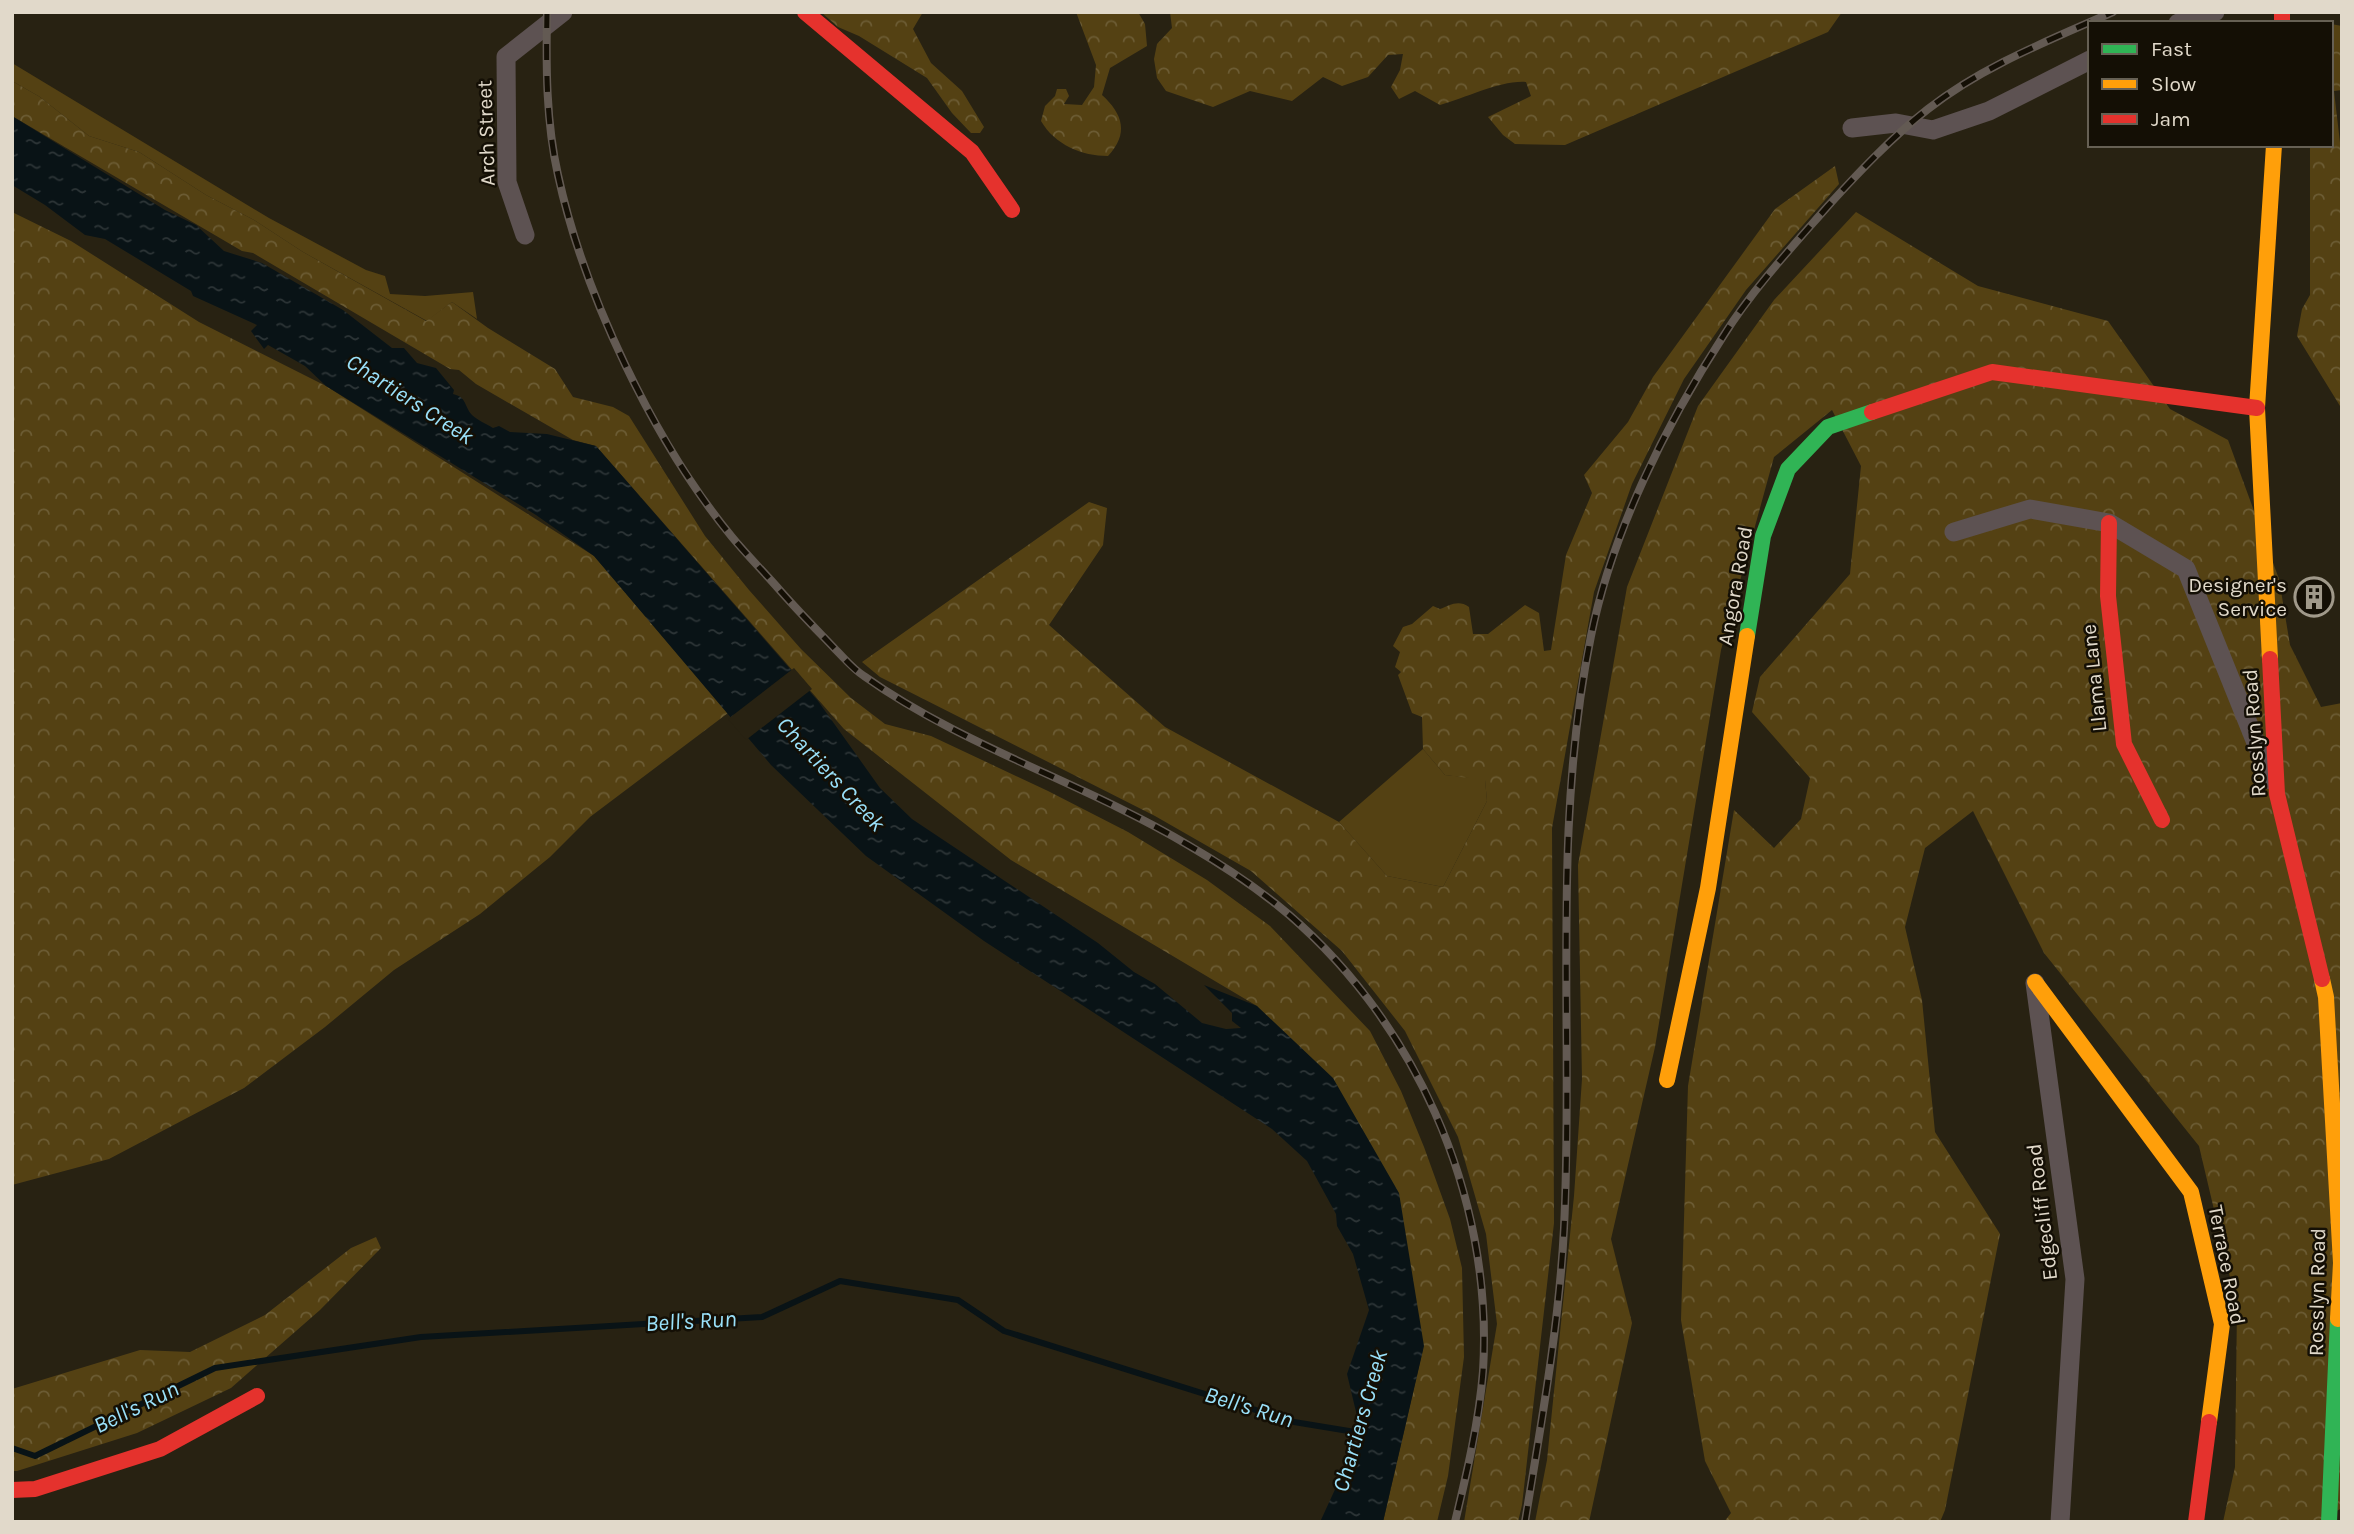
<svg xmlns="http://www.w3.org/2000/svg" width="2354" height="1534" viewBox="0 0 2354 1534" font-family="Karla,sans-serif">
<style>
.green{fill:#544113}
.forest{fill:url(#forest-crowns)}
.water{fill:url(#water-ripples)}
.pier{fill:#282212}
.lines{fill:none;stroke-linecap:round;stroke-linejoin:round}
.stream{stroke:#091316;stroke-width:6}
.street{stroke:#5d5252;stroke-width:19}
.fast{stroke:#30b455;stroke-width:16}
.slow{stroke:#ff9f0a;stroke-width:16}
.jam{stroke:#e5322d;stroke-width:16}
.rail-casing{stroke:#635a53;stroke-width:8}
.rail{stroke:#140f05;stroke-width:5;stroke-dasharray:16;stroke-linecap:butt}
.labels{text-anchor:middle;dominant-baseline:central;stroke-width:5;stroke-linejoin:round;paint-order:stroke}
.street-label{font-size:21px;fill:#e1d9ca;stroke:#140f05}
.poi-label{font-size:21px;fill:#e1d9ca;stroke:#140f05;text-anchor:end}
.water-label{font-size:23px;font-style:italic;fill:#9ae1fa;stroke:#140f05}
</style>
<defs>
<pattern id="forest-crowns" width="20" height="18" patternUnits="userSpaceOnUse" patternTransform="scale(1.75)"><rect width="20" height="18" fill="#544113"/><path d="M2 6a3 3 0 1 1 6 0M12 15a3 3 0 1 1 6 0" fill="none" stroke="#6c5c34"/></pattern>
<pattern id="water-ripples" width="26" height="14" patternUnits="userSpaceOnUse" patternTransform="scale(1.75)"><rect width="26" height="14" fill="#091316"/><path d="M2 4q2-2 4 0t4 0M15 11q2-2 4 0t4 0" fill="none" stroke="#2d3537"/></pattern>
</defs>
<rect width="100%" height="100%" fill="#282212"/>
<!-- green -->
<g class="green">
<polygon points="12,63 269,218 366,270 385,276 390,294 425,296 473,292 477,319 452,302 427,321 303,252 254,220 206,195 139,152 89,136 40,97 12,81"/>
<polygon points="1423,749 1445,775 1485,779 1487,801 1443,887 1387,876 1339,822"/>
</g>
<!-- forest -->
<g class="forest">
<polygon points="821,12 923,12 913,29 931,63 962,91 984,127 980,133 971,133 952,113 927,78 859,36 838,27"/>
<path d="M1076 12H1138L1145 24 1147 46 1110 68 1102 95C1123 114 1129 134 1108 156 1082 156 1055 145 1041 121L1045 106 1055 96 1057 89H1066L1069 96 1064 104 1082 105 1094 87 1096 65Z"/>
<path d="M1170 12H1842L1828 32 1565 145 1515 144 1503 135 1488 117 1531 96 1526 82C1501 80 1466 98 1440 105L1415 91 1399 99 1391 87 1400 70 1403 54 1388 55 1368 77 1342 86 1323 77 1292 101 1250 91 1213 107 1166 91 1157 78 1154 59 1157 44 1172 28Z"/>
<polygon points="2331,24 2342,26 2342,90 2334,91 2342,160 2342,425 2340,406 2297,336 2302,309 2310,295 2310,145 2331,145"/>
<polygon points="12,81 40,97 89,136 139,152 206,195 254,220 303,252 426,321 452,302 488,328 555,369 573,397 613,407 629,416 705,536 749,590 801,649 851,698 885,724 931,736 1048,791 1128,832 1207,880 1270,926 1370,1031 1401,1091 1424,1147 1450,1219 1462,1268 1464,1357 1448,1476 1437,1522 1383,1522 1423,1349 1257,1006 1011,860 844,729 596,446 573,440 476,384 459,370 450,369 253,253 242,251 12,116"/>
<path d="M1835 166 1839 184 1746 290 1684 379 1632 484 1594 592 1552 828 1554 1223 1522 1505 1518 1522H1464L1497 1324 1486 1234 1458 1137 1405 1031 1342 951 1251 871 1155 816 880 677 862 662 1089 502 1107 508 1103 545 1049 625 1165 727 1339 822 1387 876 1443 887 1487 801 1485 780 1445 775 1423 749 1422 717 1412 713 1398 675 1401 672 1395 667 1400 652 1393 646 1403 627 1412 624 1433 606 1440 609C1449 606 1458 599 1469 607L1473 634H1488L1525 605 1539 613 1544 651 1551 650 1566 555 1592 493 1584 475 1628 422 1653 377 1775 209Z"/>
<polygon points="12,212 71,241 199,322 326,386 594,556 728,713 590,817 550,857 480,914 394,970 325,1027 244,1088 109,1159 12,1185"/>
<polygon points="1856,212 1978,286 2108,321 2170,409 2228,440 2279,579 2290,645 2321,707 2342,703 2342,1508 2317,1522 2223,1522 2235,1467 2237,1307 2199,1146 2044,953 1973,811 1925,848 1905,927 1922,1000 1935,1132 2000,1234 1945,1510 1940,1522 1724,1522 1731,1513 1705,1461 1681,1320 1688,1086 1734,810 1774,848 1801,819 1810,778 1752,712 1760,677 1850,574 1861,466 1832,410 1774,457 1721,650 1655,1047 1611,1239 1632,1323 1589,1522 1535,1522 1547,1460 1574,1196 1582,1079 1578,865 1627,587 1698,406 1774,300"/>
<polygon points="376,1237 381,1248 320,1310 231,1388 137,1433 17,1471 12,1471 12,1389 140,1350 190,1352 265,1315 351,1248"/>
</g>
<!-- water -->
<path class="water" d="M12 116 165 210 196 225 224 251 262 263 343 310 392 348H404L417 363 436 368 454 390 453 394C467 397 464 406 472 415 477 420 487 424 493 428L499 426 510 432 547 434 596 446 818 701 880 788 912 819 1098 943 1134 972 1155 984 1202 1023 1226 1029 1241 1028 1232 1021V1013L1204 985 1257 1006 1333 1078 1399 1193 1424 1346 1383 1522H1320L1361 1433 1347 1374 1369 1310 1353 1254 1337 1226 1336 1214 1307 1161 1272 1129 984 941 866 856 771 765 594 556 536 515 326 386 305 366 268 345 264 349 251 331 257 325 193 296 191 291 105 239 85 235 45 205 12 185Z"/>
<!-- pier -->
<polygon class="pier" points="794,668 812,689 746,740 728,719"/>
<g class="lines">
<!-- stream -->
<polyline class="stream" points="12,1448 35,1456 215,1368 421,1337 762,1317 840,1281 958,1300 1004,1331 1294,1422 1361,1433"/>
<!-- street -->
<g class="street">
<polyline points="2178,23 2215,12"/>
<polyline points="1852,128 1896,123 1933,130 1989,111 2090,60"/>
<polyline points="525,235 507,182 506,57 563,12"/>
<polyline points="1954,532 2030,509 2109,523 2186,569 2271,780"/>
<polyline points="2035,983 2075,1279 2060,1522"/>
</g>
<!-- fast -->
<g class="fast">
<polyline points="1747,636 1763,536 1788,469 1828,427 1872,412"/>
<polyline points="2329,1522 2338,1319"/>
</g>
<!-- slow -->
<g class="slow">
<polyline points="2270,659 2257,408 2274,145"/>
<polyline points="2322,979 2326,997 2341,1263 2338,1319"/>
<polyline points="2035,982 2191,1192 2222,1324 2209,1422"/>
<polyline points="1667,1080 1708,888 1747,636"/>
</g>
<!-- jam -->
<g class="jam">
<polyline points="805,12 972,152 1012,210"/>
<polyline points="2282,12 2282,23"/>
<polyline points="1872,412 1992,372 2257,408"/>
<polyline points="2109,523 2108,596 2124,744 2162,820"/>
<polyline points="2270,659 2277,794 2322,979"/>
<polyline points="12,1490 35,1489 160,1449 257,1396"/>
<polyline points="2196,1522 2209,1422"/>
</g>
<!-- rail casing -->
<g class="rail-casing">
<g id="rail">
<path d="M547 12C546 66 546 122 558 175 584 295 654 442 732 537 746 554 762 570 777 587 796 609 816 629 836 650 845 659 853 669 864 676 962 746 1084 783 1188 845 1219 863 1248 882 1276 904 1413 1014 1494 1195 1483 1371 1479 1422 1467 1472 1455 1522"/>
<path d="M1525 1522C1541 1424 1559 1327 1564 1228 1574 1031 1551 831 1591 636 1612 532 1666 424 1724 335 1753 289 1792 247 1828 206 1859 172 1892 137 1928 109 1983 66 2050 40 2113 12"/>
</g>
</g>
<!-- rail -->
<use href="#rail" class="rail"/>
</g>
<!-- icons -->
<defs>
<g id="building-ring" transform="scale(2.0125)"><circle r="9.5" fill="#140f05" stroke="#a0998a" stroke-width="1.5"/><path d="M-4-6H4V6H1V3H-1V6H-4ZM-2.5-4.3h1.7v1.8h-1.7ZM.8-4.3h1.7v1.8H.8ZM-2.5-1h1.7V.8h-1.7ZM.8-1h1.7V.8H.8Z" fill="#a0998a"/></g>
</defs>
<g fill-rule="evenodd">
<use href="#building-ring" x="2314" y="597"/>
</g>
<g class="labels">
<!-- street labels -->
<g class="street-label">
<text transform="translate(486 133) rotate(-92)">Arch Street</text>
<text transform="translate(1735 586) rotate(-80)">Angora Road</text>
<text transform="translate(2094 678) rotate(-96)">Llama Lane</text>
<text transform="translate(2254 733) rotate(-94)">Rosslyn Road</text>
<text transform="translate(2042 1212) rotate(-97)">Edgecliff Road</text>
<text transform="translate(2227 1265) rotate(79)">Terrace Road</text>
<text transform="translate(2317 1292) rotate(-89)">Rosslyn Road</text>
</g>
<!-- poi labels -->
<g class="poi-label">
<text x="2287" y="585">Designer's<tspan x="2287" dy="24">Service</tspan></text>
</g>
<!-- water labels -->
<g class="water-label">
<text transform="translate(410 399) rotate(33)">Chartiers Creek</text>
<text transform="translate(831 774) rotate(47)">Chartiers Creek</text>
<text transform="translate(691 1321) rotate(-3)">Bell's Run</text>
<text transform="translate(136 1407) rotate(-26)">Bell's Run</text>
<text transform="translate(1249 1407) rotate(17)">Bell's Run</text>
<text transform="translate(1360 1421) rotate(-74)">Chartiers Creek</text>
</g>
</g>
<!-- border -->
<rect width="2354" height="1534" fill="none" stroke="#e1d9ca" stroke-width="28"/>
<!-- legend -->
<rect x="2088" y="21" width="245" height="126" fill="#140f05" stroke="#666054" stroke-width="2"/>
<rect x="2102" y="44" width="35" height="10" fill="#30b455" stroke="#666054" stroke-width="2"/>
<text x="2151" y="56" font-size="21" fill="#e1d9ca">Fast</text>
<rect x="2102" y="79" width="35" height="10" fill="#ff9f0a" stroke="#666054" stroke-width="2"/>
<text x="2151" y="91" font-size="21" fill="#e1d9ca">Slow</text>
<rect x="2102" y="114" width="35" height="10" fill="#e5322d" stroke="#666054" stroke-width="2"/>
<text x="2151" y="126" font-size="21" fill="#e1d9ca">Jam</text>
</svg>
